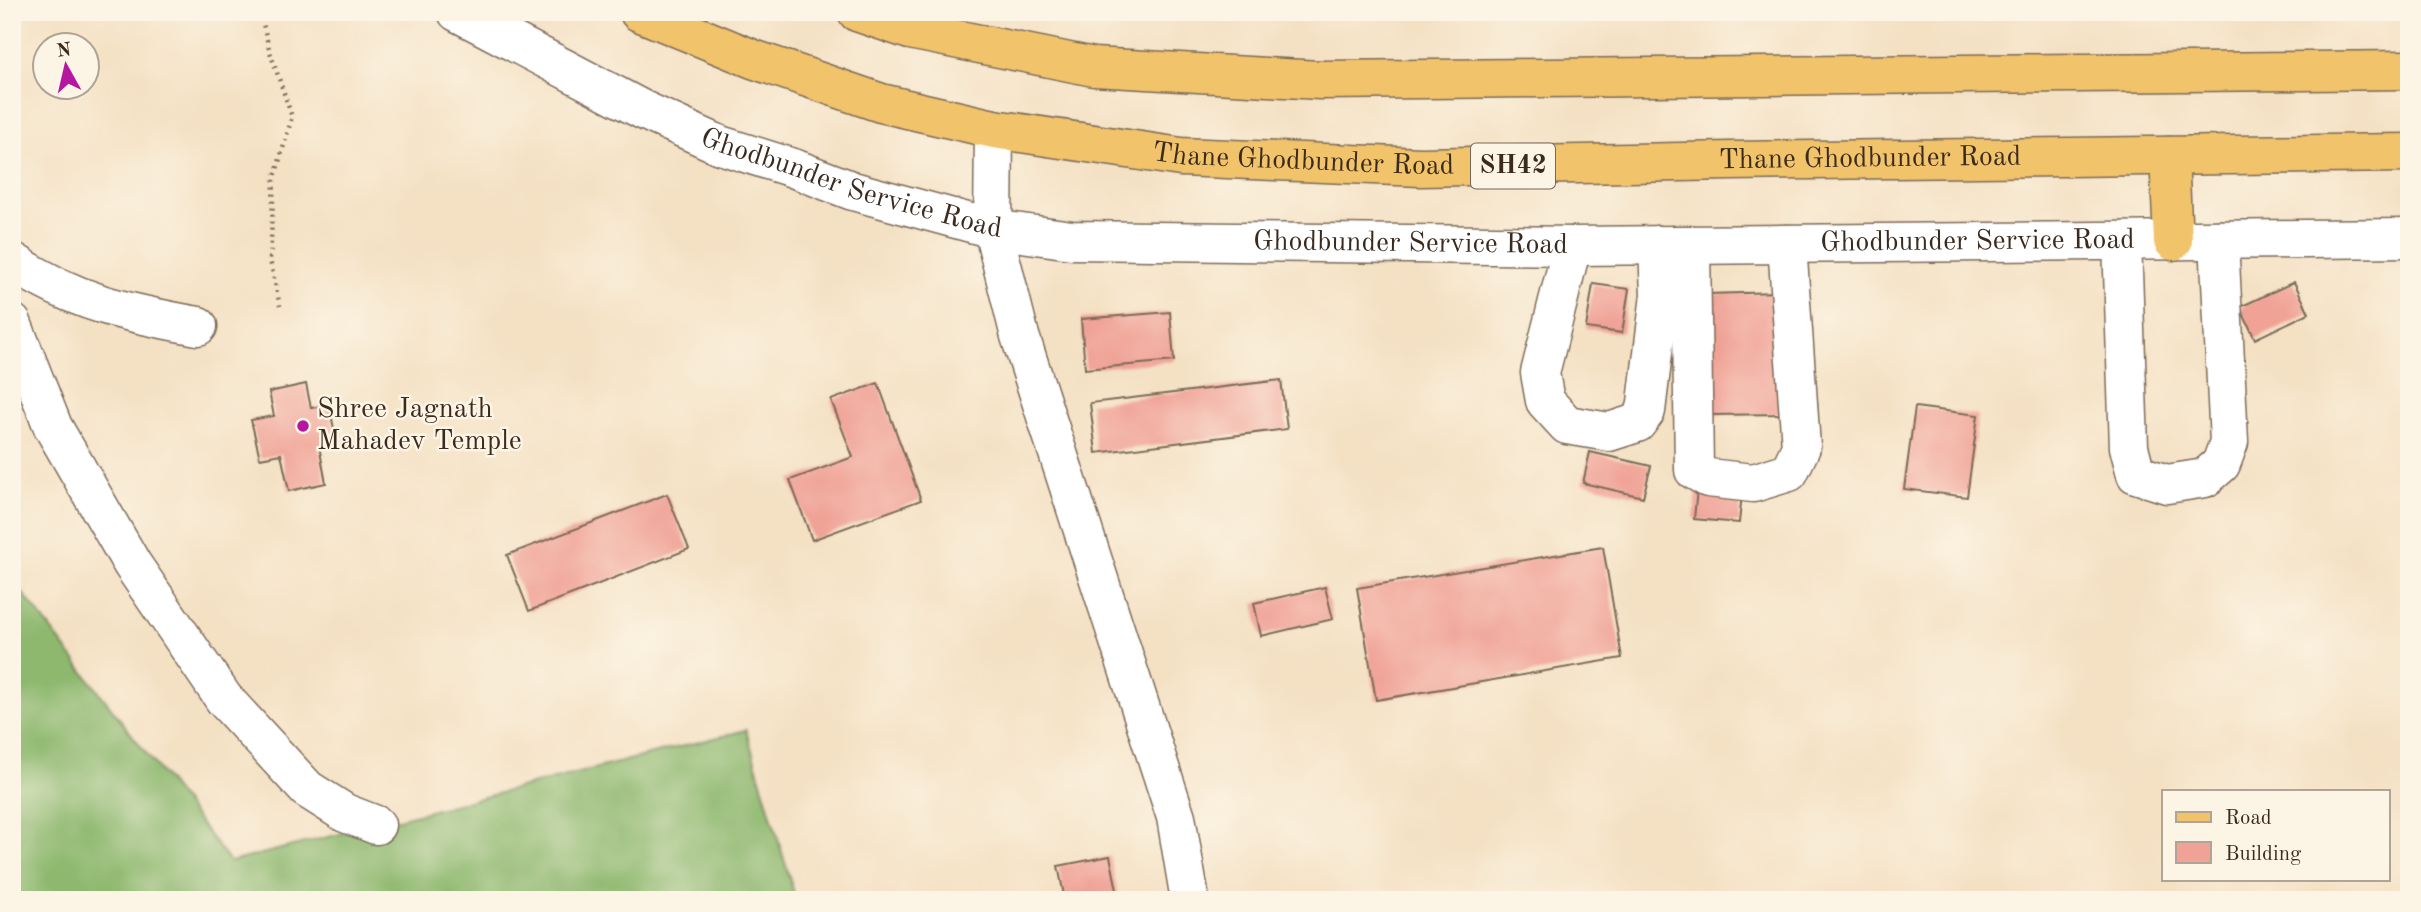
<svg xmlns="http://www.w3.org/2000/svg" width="2421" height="912" viewBox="0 0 2421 912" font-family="'Old Standard TT',serif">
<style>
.forest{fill:#8db86e;stroke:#647146;stroke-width:2}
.building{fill:#f0a296}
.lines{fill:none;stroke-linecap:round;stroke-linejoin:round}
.minor-casing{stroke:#7c6a58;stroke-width:41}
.major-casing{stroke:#7c6a58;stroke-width:41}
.path{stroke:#7c6a58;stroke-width:4.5;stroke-dasharray:2 5;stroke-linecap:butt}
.minor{stroke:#fff;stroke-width:38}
.major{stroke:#f1c36a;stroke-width:38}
.poi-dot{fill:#b5179e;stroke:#fcf5e5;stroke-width:2.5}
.labels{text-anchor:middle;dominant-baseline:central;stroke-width:5;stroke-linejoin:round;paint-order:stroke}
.shield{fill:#fcf5e5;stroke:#75675a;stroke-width:2}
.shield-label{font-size:26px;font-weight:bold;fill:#3b2a1e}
.street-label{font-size:28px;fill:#3b2a1e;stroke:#fcf5e5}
.poi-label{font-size:28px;fill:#3b2a1e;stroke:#fcf5e5;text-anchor:start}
</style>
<rect width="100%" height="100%" fill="#fcf5e5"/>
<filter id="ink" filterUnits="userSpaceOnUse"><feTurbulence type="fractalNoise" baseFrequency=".0143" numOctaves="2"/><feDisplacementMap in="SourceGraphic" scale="14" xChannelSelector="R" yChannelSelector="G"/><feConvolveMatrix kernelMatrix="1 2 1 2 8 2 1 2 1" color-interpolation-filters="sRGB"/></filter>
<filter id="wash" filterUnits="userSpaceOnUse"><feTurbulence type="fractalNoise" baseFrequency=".00686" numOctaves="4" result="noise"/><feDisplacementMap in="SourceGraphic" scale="28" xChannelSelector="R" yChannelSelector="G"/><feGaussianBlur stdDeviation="1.57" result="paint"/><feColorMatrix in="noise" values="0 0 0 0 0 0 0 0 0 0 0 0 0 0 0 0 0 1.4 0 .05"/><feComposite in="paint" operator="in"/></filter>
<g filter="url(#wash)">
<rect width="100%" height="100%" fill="#f4e1c4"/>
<!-- forest -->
<polygon class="forest" points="12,579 230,862 746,730 796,900 12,900"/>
<g id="blocks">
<!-- building -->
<g class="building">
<polygon points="2294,282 2309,313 2255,339 2240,307"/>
<polygon points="1593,284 1629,289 1622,333 1586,328"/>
<polygon points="1780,292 1783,414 1710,415 1707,294"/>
<polygon points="1170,312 1174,361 1085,369 1081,319"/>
<polygon points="1281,380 1287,429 1096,453 1090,403"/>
<polygon points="878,383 921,500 812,540 790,480 853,457 831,400"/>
<polygon points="306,384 311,408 329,405 337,443 319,446 326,483 289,491 281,454 260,458 251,420 274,416 269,392"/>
<polygon points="1915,407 1978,415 1967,497 1904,489"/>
<polygon points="1590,452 1651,466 1643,497 1583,483"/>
<polygon points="1697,489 1742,493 1739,523 1694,519"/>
<polygon points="667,494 689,549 529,611 507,555"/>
<polygon points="1603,547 1622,658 1376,700 1357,588"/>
<polygon points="1325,587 1333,619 1261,636 1254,603"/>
<polygon points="1110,856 1119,900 1065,900 1058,866"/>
</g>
</g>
</g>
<g filter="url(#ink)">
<use href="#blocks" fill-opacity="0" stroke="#7c6a58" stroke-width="2"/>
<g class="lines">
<!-- minor casing -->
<g class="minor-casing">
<g id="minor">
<path id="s1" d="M457 12 643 110 720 145 793 168 853 191 993 229 1072 240 1572 246 2409 238"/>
<polyline points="994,129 993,229 1020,336 1176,817 1190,900"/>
<polyline points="2122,241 2129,447 2136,474 2167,484 2205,478 2221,464 2229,442 2219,240"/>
<polyline points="1691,245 1694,470 1708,478 1753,483 1789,472 1801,447 1787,244"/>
<polyline points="1572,246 1540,373 1545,401 1567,425 1609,432 1637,423 1646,411 1660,295 1658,245"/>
<path d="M12 261C73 302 127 313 198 326"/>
<polyline points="12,323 53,427 132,564 224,699 307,789 345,813 376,825"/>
</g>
</g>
<!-- major casing -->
<g class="major-casing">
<g id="major">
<path id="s2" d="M639 12 753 59 881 103 994 129 1181 157 1421 167 1730 161 2409 153"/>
<polyline points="857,12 910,30 1094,67 1320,80 2409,70"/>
<polyline points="2169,156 2173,241"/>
</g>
</g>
<!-- path -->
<polyline class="path" points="260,12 270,52 292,117 274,180 270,260 280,306"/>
<!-- minor -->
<use href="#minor" class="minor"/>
<!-- major -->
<use href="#major" class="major"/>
</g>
</g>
<!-- markers -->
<circle class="poi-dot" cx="303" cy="426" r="7"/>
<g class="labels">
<!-- shield labels -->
<rect class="shield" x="1471" y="143.5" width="84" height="45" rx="5"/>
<g class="shield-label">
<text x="1513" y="166">SH42</text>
</g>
<!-- street labels -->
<g class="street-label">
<text stroke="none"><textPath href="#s2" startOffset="686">Thane Ghodbunder Road</textPath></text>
<text stroke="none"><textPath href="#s2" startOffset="1253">Thane Ghodbunder Road</textPath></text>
<text stroke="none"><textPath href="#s1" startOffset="432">Ghodbunder Service Road</textPath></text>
<text stroke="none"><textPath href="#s1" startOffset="1566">Ghodbunder Service Road</textPath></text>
<text stroke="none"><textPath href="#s1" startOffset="999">Ghodbunder Service Road</textPath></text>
</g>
<!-- poi labels -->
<g class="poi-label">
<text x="317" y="410">Shree Jagnath<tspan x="317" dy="32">Mahadev Temple</tspan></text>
</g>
</g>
<!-- margin -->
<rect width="2421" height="912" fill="none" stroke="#fcf5e5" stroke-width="42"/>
<!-- legend -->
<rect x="2162" y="790" width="228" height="91" fill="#fcf5e5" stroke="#afa495" stroke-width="2"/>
<rect x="2176" y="812" width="35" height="10" fill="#f1c36a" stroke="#afa495" stroke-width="2"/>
<text x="2225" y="824" font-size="21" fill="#3b2a1e">Road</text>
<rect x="2176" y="842" width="35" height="21" fill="#f0a296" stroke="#afa495" stroke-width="2"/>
<text x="2225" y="860" font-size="21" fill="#3b2a1e">Building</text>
<!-- north arrow -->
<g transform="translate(66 66) rotate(352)"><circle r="33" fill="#fcf5e5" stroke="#afa495" stroke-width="2"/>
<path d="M0-5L12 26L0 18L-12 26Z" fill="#b5179e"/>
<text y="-10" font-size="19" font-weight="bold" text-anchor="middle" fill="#3b2a1e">N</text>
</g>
</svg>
